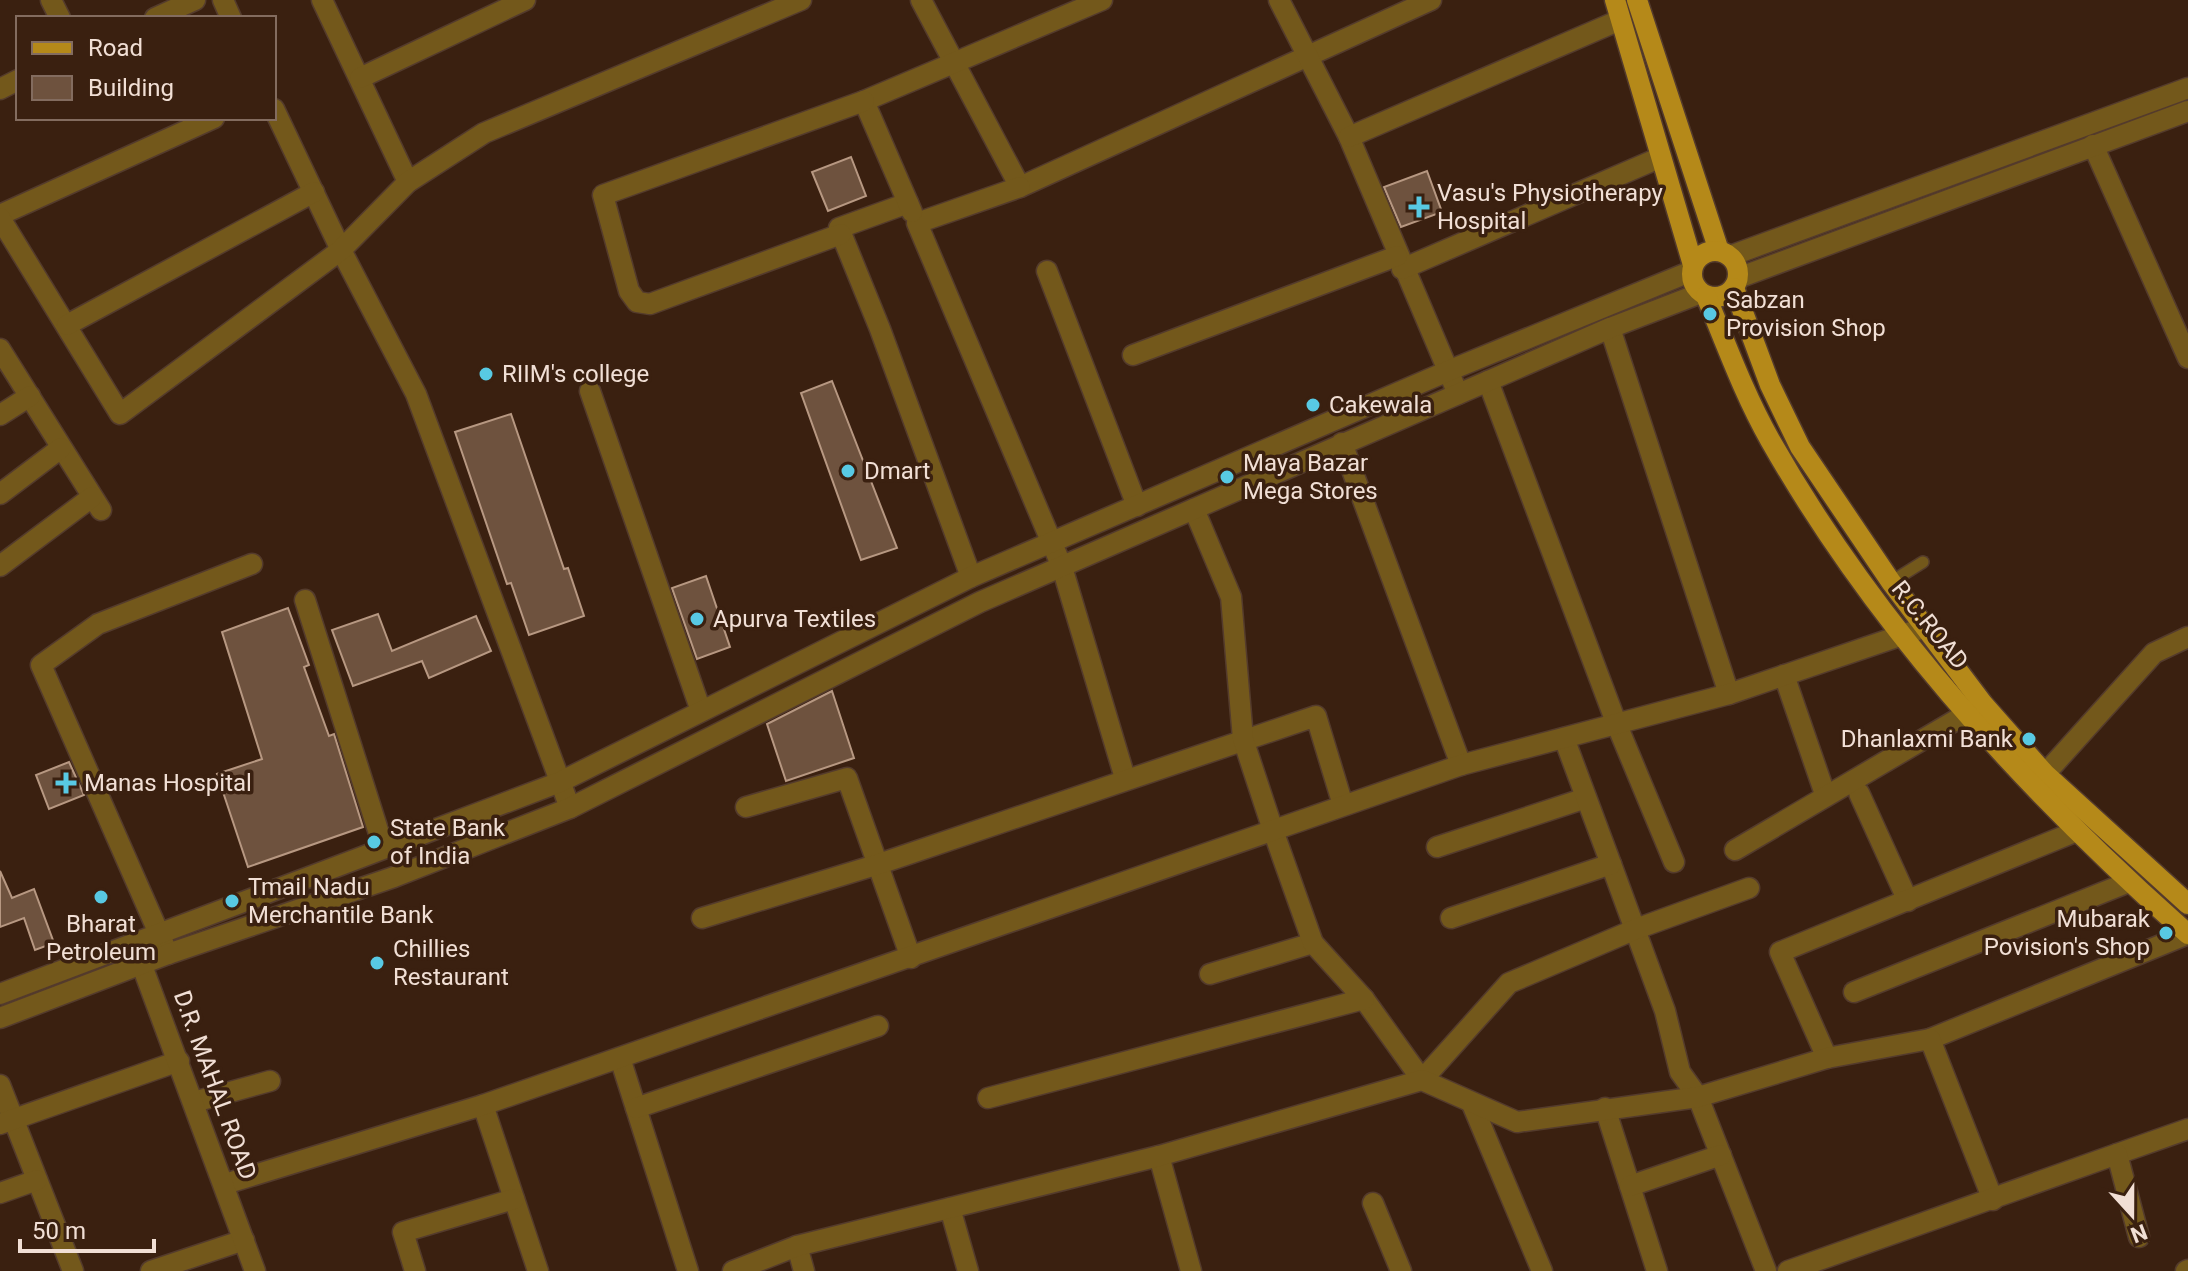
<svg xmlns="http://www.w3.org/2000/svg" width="2188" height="1271" viewBox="0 0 2188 1271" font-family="Roboto,sans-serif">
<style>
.building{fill:#6e523e;stroke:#b79882;stroke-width:2}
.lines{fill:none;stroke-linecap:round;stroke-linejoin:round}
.service-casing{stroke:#543b2c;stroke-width:14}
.minor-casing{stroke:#543b2c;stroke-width:23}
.tertiary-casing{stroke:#543b2c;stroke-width:23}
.primary-casing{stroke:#543b2c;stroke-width:23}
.service{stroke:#73581b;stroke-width:11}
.minor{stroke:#73581b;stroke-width:20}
.tertiary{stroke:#73581b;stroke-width:20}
.primary{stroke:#b58919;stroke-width:20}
.poi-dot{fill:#58c9e3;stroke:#3a2010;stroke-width:3}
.labels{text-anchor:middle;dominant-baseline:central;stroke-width:7;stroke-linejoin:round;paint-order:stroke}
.poi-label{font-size:24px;fill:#f1dfd5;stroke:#3a2010;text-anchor:start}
.street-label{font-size:24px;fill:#f1dfd5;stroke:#3a2010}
</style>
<rect width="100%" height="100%" fill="#3a2010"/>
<!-- building -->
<g class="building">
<polygon points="851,157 866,196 828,211 812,172"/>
<polygon points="1427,171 1442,212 1401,227 1384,187"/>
<polygon points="832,381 897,548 861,560 801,393"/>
<polygon points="511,414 564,569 568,568 584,616 529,635 511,583 507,584 455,432"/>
<polygon points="706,576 730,647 697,659 672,588"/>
<polygon points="288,608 309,665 304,667 329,736 334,734 363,827 248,867 217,774 262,759 222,632"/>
<polygon points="378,614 392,651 476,616 491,651 429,678 422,661 353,686 332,630"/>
<polygon points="832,691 854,758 786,781 767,724"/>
<polygon points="69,762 84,795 49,809 36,775"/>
<polygon points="0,871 12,898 34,889 54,943 35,950 24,918 0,927"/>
</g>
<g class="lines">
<!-- service casing -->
<g class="service-casing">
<polyline id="service" points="1891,582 1923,562"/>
</g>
<!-- minor casing -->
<g class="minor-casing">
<g id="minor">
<polyline points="51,0 60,18"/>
<polyline points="223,0 231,18"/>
<polyline points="322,0 408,182"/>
<polyline points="921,0 1020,187 1431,0"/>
<polyline points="1279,0 1349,137 1458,394"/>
<polyline points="155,18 195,0"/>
<polyline points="360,78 525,0"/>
<polyline points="0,89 18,80"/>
<polyline points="274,109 341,250 416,394 570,808"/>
<polyline points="1349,137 1620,20"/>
<polyline points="2093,145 2188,358"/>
<polyline points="1020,187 917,223 1062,567 1125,778"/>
<polyline points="908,203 839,228 880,329 971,577"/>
<polyline points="912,212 864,101 1102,0"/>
<polyline points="0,215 214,118"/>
<polyline points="0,218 120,414 341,250 408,182 484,133 801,0"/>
<polyline points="841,234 650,304 637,302 629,291 603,195 864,101"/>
<polyline points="1402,269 1659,158"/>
<polyline points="1047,271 1137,506"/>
<polyline points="67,325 314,192"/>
<polyline points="1610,328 1729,694"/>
<polyline points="0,349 101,510"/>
<polyline points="1133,355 1397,256"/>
<polyline points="1488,381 1617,725 1674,862"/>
<polyline points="590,391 701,711"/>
<polyline points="0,415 30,396"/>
<polyline points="1342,443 1461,765"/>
<polyline points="0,494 61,448"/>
<polyline points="0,566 92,497"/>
<polyline points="305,600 383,846"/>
<polyline points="1784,675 1825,794"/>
<polyline points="2045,774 2154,653 2188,637"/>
<polyline points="1859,793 1908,901"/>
<polyline points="746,807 847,778 911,958"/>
<polyline points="1437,847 1586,798"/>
<polyline points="1735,850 1968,713"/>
<polyline points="1611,864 1665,1011 1680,1072 1698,1097 1766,1271"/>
<polyline points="702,918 879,864 1316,716 1343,805"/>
<polyline points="1451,918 1611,864 1564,738"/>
<polyline points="168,954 41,665 98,624 252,564"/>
<polyline points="1210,974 1313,943"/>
<polyline points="1854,992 2129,882"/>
<polyline points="1364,999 1422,1080 1509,983 1636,929 1749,888"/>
<polyline points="1930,1039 2188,934"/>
<polyline points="620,1058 688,1271"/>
<polyline points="1827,1058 1780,952 2077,831"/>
<polyline points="0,1085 73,1271"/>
<polyline points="988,1098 1364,999 1313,943 1274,833 1243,739 1231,597 1194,509"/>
<polyline points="194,1102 270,1081"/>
<polyline points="1472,1104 1542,1271"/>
<polyline points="483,1105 538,1271"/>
<polyline points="636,1108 878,1026"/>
<polyline points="1605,1108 1657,1271"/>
<polyline points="0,1124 179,1061"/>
<polyline points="2117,1154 2188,1129"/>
<polyline points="1159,1156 1191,1271"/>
<polyline points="225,1184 483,1105 1461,765 1729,694 1926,627"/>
<polyline points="1630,1186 1721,1155"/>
<polyline points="0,1193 37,1180"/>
<polyline points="1373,1203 1401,1271"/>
<polyline points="950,1208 968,1271"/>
<polyline points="797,1246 804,1271"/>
<polyline points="151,1271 244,1240"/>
<polyline points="415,1271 403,1232 514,1199"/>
<polyline points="733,1271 797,1246 1159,1156 1422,1080 1517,1122 1698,1097 1827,1058 1930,1039 1993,1200"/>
<polyline points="1788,1271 2117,1154 2139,1237"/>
<polyline points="2186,1271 2188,1270"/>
</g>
</g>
<!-- tertiary casing -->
<g class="tertiary-casing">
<g id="tertiary">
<polyline points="1730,256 2188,88"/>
<polyline points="1738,278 2188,111"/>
<polyline points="137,952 255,1271"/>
<polyline points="0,994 560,782 971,577 1448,371 1692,271"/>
<polyline points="0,1018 168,954 394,877 570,808 980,602 1610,328 1701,293"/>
</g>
</g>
<!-- primary casing -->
<g class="primary-casing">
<g id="primary">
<polyline points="1615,0 1693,265"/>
<polyline points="1637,0 1719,251"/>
<circle cx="1715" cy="274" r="23"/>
<polyline points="1734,288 1770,385 1800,447 1891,582 1983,704 2045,774 2188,904"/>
<path d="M1706 296C1726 344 1744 394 1770 440 1876 627 2027 792 2188 934"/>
</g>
</g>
<!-- service -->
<use href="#service" class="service"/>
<!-- minor -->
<use href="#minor" class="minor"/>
<!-- tertiary -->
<use href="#tertiary" class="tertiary"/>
<!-- primary -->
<use href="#primary" class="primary"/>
</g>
<!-- markers -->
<g class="poi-dot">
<path d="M1415 195h8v8h8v8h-8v8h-8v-8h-8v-8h8z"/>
<circle cx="1710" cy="314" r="8"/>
<circle cx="486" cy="374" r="8"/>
<circle cx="1313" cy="405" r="8"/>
<circle cx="848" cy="471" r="8"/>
<circle cx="1227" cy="477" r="8"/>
<circle cx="697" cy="619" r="8"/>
<circle cx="2029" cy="739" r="8"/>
<path d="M62 771h8v8h8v8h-8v8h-8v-8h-8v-8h8z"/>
<circle cx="374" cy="842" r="8"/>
<circle cx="101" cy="897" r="8"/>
<circle cx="232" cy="901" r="8"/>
<circle cx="2166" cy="933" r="8"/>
<circle cx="377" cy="963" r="8"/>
</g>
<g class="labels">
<!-- poi labels -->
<g class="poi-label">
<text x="1437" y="193">Vasu's Physiotherapy<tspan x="1437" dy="28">Hospital</tspan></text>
<text x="1726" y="300">Sabzan<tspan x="1726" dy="28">Provision Shop</tspan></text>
<text x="502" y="374">RIIM's college</text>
<text x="1329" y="405">Cakewala</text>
<text x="1243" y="463">Maya Bazar<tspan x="1243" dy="28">Mega Stores</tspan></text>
<text x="864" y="471">Dmart</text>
<text x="713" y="619">Apurva Textiles</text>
<text x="2013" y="739" text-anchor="end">Dhanlaxmi Bank</text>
<text x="84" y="783">Manas Hospital</text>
<text x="390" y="828">State Bank<tspan x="390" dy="28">of India</tspan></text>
<text x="248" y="887">Tmail Nadu<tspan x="248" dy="28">Merchantile Bank</tspan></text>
<text x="2150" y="919" text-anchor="end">Mubarak<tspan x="2150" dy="28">Povision's Shop</tspan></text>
<text x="101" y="924" text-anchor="middle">Bharat<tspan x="101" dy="28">Petroleum</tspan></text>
<text x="393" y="949">Chillies<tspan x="393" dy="28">Restaurant</tspan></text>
</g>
<!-- street labels -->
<g class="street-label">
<text transform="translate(1930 625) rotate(51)">R.C.ROAD</text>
<text transform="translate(215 1085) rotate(70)">D.R. MAHAL ROAD</text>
</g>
</g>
<!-- legend -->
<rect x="16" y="16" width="260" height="104" fill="#3a2010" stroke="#836c5f" stroke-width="2"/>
<rect x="32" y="42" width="40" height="12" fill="#b58919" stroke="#836c5f" stroke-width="2"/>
<text x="88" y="56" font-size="24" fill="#f1dfd5">Road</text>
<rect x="32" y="76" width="40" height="24" fill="#6e523e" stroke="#836c5f" stroke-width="2"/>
<text x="88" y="96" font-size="24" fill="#f1dfd5">Building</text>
<!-- north arrow -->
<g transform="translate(2132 1215) rotate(159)" stroke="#3a2010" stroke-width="6" paint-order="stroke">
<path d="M0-6L14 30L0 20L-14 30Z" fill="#f1dfd5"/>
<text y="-12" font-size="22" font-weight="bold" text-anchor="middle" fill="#f1dfd5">N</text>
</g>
<!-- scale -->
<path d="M20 1239v12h134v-12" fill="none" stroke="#f1dfd5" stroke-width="4"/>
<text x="32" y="1239" font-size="24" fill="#f1dfd5" stroke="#3a2010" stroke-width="6" paint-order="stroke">50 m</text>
</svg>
